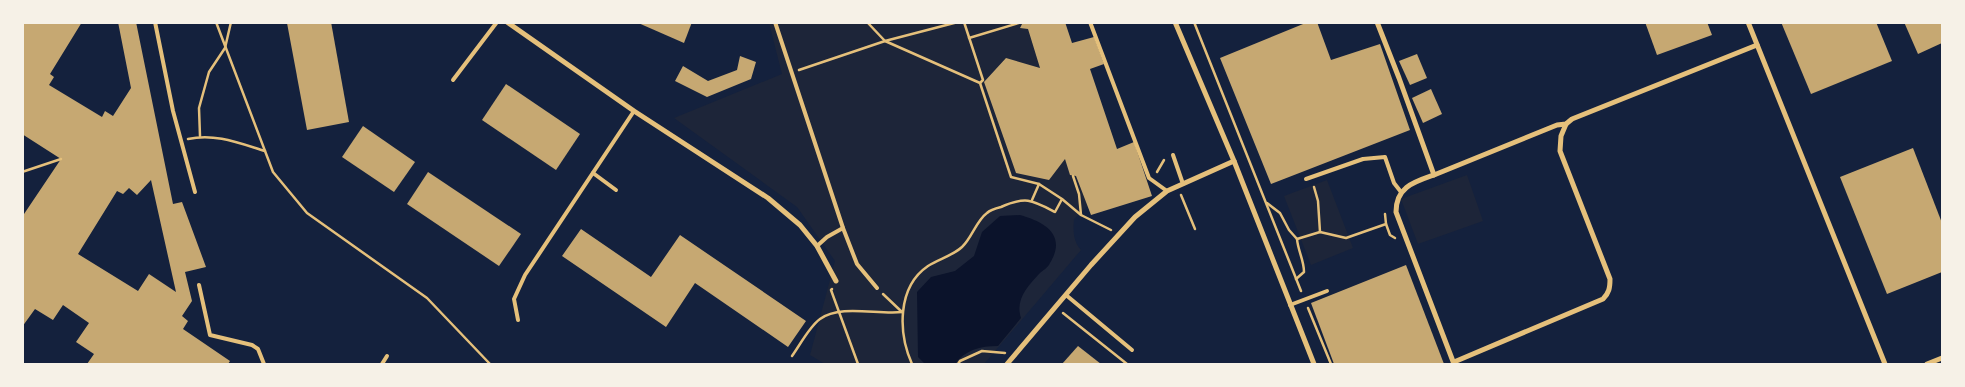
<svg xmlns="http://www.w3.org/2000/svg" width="1965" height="387" viewBox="0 0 1965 387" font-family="'Open Sans',sans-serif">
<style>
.green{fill:#1d2539}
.water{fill:#0b132b}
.building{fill:#c6a872;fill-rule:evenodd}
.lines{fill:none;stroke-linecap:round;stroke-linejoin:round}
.path{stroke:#e5c07b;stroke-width:2.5}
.service{stroke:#e5c07b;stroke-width:4}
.minor{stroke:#e5c07b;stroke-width:5}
</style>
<rect width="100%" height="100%" fill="#14213d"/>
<!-- green -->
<g class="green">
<path d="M769 23H1023L1020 27 1028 29 1040 68 1006 58 984 82 1016 173 1065 159 1070 175 1076 176 1088 206 1074 219C1073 231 1073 241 1081 250L984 364H825L810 355 835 261 797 207 674 118 782 74Z"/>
<polygon points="1467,175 1483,221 1418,244 1401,199"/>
<polygon points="1327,180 1353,248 1311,265 1284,196"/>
</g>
<!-- water -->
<path class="water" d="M1020 215C1045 222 1067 235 1050 263 1048 268 1043 270 1039 274 1027 287 1015 300 1021 318L998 346C980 346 965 350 955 364H925L918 357 917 292 931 277 955 271 974 256 982 232 1000 216Z"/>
<!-- building -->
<g class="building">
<path d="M22 22H82L50 74 54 77 49 85 102 117 105 111 113 116 131 88 118 22H136L173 204 182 202 206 267 185 272 192 301 182 316 188 321 183 329 230 361 228 364H87L94 354 76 342 89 323 63 305 53 320 35 309 22 327V217L61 159 22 134ZM151 180 176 292 149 274 138 291 78 254 117 191 123 194 129 188 137 195Z"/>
<polygon points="331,22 349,122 307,130 287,23"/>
<polygon points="636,22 692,22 684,43"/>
<polygon points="1023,22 1065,22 1072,43 1094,37 1104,64 1090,69 1117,149 1134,142 1152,196 1091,215 1076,176 1070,175 1065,159 1049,180 1016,173 984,82 1006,58 1040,68 1028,29 1020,28"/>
<polygon points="1308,22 1317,22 1331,60 1380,44 1410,130 1271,184 1220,58"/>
<polygon points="1645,22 1707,22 1712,35 1657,55"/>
<polygon points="1781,22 1876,22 1892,61 1811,94"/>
<polygon points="1904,22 1942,22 1942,43 1918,54"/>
<polygon points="1417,54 1427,78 1410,85 1399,61"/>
<polygon points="740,56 756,62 751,79 707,97 675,81 683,66 708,81 737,70"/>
<polygon points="506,84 580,134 556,170 482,120"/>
<polygon points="1431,89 1442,114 1423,123 1412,98"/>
<polygon points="363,126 415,162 394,192 342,157"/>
<polygon points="1913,148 1942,223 1942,272 1887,294 1840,177"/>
<polygon points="428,172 521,234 499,266 407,204"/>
<polygon points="581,229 651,277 680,235 806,321 788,347 695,283 666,327 562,256"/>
<polygon points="1406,265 1444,364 1334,364 1311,303"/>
<polygon points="1078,346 1101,364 1062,364"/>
</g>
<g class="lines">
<!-- path -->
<g class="path">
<polyline points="216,22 273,172 307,213 427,298 490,364"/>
<polyline points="867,22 885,41 980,83 1011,177 1039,184 1062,199 1081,215 1111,230"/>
<polyline points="964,22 983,80 980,83"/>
<polyline points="1194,22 1301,291"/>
<polyline points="969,38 1022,22"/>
<polyline points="799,70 885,41 958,22"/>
<polyline points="200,136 199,108 209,72 225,48 231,22"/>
<path d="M188 139C215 133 239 143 265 151"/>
<polyline points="22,172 61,159"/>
<polyline points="1157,172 1164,160"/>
<polyline points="1073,176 1079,194 1081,215"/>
<polyline points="1314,187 1318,201 1320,232"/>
<polyline points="1181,195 1195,229"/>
<polyline points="1032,200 1039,184"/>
<polyline points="1267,203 1280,213 1289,230 1297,239 1320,232 1346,238 1386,224 1385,214"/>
<polyline points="1386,224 1390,235 1395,238"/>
<path d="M1296 279 1304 272C1304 260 1298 251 1297 239"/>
<polyline points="832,289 831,290 858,364"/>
<polyline points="883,294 902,312"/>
<polyline points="1308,308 1331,364"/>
<polyline points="1063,313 1127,364"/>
<path d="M792 356C800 345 809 327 820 319 840 304 878 315 902 312"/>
<path d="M912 364C898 333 897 287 928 266 939 259 952 256 962 247 972 238 976 221 987 213 990 210 997 208 1001 207 1026 196 1032 200 1055 212L1062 199"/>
<polyline points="958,364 960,361 982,351 1005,353"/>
</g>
<!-- service -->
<g class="service">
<polyline points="155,22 173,111 195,192"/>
<polyline points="775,22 843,228 857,264 877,288"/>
<polyline points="1090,22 1149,178 1167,191"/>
<polyline points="453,80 497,22"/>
<polyline points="1173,155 1183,184"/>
<polyline points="593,173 616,190"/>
<polyline points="1306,179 1363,159 1385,157 1394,183 1401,192"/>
<polyline points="817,246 827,237 843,228"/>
<polyline points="199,285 210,335 252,345 258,349 264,364"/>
<polyline points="1066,295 1132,350"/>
<polyline points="1290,305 1327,291"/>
<polyline points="518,320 514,299 525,275 634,111"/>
<polyline points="382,364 387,356"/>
</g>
<!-- minor -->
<g class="minor">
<polyline points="507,22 634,111 768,198 800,225 817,246 836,281"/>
<polyline points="1175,22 1234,161 1314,364"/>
<path d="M1377 22 1399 78 1434 175C1414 182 1396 187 1396 212L1454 364"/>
<polyline points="1748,22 1885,364"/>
<polyline points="1434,175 1557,125 1566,124 1572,119 1757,45"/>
<path d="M1454 362 1603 299C1609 293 1610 288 1610 279L1560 151 1561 136 1566 124"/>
<polyline points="1007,364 1091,265 1135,217 1167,191 1234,161"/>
<polyline points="1927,364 1942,358"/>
</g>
</g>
<!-- border -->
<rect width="1965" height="387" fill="none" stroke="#f6f1e7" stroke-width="48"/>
</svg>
